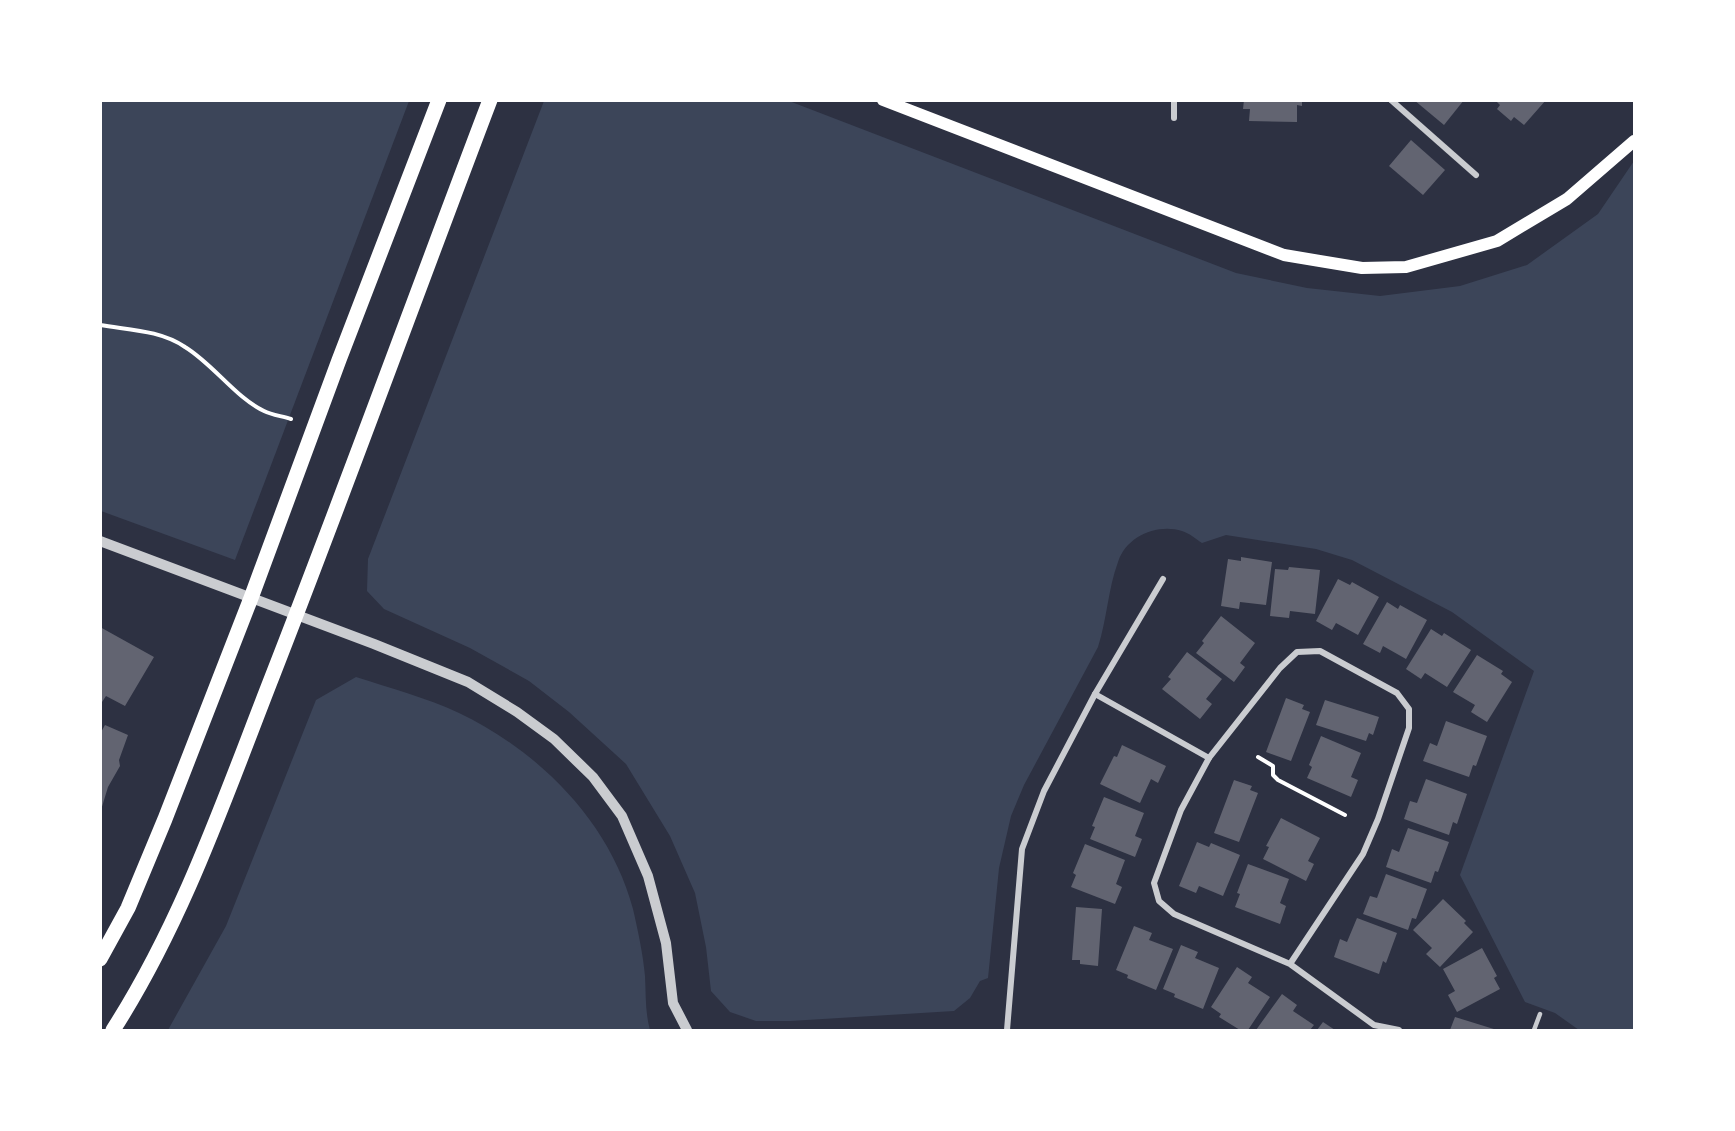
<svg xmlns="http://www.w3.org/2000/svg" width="1735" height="1131" viewBox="0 0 1735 1131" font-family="'IBM Plex Serif',serif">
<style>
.green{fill:#3c4559}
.building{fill:#626471}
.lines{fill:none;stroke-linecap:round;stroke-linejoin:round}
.path{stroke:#fff;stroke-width:4}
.service{stroke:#caccd0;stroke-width:4.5}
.minor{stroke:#caccd0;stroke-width:6}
.tertiary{stroke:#caccd0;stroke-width:10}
.secondary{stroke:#fff;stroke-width:12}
.primary{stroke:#fff;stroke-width:15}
</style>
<rect width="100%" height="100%" fill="#2d3142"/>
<!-- green -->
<g class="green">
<polygon points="100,101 409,101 235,560 101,511"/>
<path d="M544 101H789L1236 273 1307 288 1380 296 1460 286 1527 265 1598 214 1634 161V1030H1579L1555 1013 1525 1002 1460 875 1534 671 1452 612 1352 560 1316 549 1226 535 1202 543C1196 539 1189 533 1182 531 1158 523 1126 536 1118 562 1108 589 1107 619 1098 647L1024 785 1011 816 999 868 988 978 980 981 970 998 954 1011 790 1021H756L730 1012 711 991 706 947 695 893 670 836 626 764 569 712 529 681 470 648 384 609 367 591 368 559Z"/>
<path d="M356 677C390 688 427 698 459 713 539 751 610 822 633 909 638 931 643 954 645 976 646 995 645 1012 650 1030H168L226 926 316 700Z"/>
</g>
<!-- building -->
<g class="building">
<polygon points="1244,100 1302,100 1302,106 1297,105 1297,122 1249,121 1250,109 1243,109"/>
<polygon points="1414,100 1464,100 1444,125"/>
<polygon points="1495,100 1546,100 1524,125 1514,117 1511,121 1497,109 1500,105"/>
<polygon points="1411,140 1445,170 1423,195 1389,166"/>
<polygon points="1241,557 1272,562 1266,605 1240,602 1239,609 1221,606 1228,559 1241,561"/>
<polygon points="1289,567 1320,570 1315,614 1290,611 1289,618 1270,616 1275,569 1288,570"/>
<polygon points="1338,579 1350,585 1352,582 1379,597 1358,635 1336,623 1332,630 1316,621"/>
<polygon points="1387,602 1398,609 1400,605 1427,620 1406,659 1383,646 1380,653 1363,644"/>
<polygon points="1221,616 1255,643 1240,663 1245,667 1234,682 1196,653 1204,643 1202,641"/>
<polygon points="100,627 154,657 125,706 106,696 100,705"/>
<polygon points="1431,629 1442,636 1444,633 1471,650 1447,687 1425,673 1421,679 1406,669"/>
<polygon points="1187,652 1222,679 1206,699 1212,704 1200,719 1162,689 1171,679 1168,677"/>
<polygon points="1477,655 1503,671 1501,674 1512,682 1487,722 1471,712 1475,705 1453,692"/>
<polygon points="1286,698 1304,705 1302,709 1310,712 1291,761 1266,752"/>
<polygon points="1325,700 1379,717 1373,735 1369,733 1366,741 1316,725"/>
<polygon points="1446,721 1487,736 1476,766 1473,765 1469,777 1423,761 1430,743 1437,746"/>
<polygon points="105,725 128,735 119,760 120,766 108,787 101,810 100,734"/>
<polygon points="1321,736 1361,753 1351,777 1358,780 1351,797 1307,778 1312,767 1309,765"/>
<polygon points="1122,745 1166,766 1158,783 1151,779 1140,803 1100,784 1114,756 1117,757"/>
<polygon points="1426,779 1467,794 1457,824 1453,822 1449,835 1404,819 1410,801 1417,803"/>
<polygon points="1234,780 1252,786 1250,790 1258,793 1239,842 1214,833"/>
<polygon points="1104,797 1144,813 1135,836 1142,839 1135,857 1090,839 1095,827 1092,826"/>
<polygon points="1281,818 1320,838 1308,861 1314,864 1306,881 1263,859 1269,847 1266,846"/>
<polygon points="1408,828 1449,842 1438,872 1435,871 1431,883 1386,867 1392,849 1399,852"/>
<polygon points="1197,842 1209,847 1211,843 1240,855 1223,896 1199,886 1196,893 1179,886"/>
<polygon points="1085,844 1125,860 1116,884 1122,887 1115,904 1071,887 1076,875 1073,873"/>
<polygon points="1248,864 1289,879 1280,903 1286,906 1280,924 1235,907 1240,894 1237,893"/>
<polygon points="1386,874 1427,889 1416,919 1412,918 1408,930 1363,914 1370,896 1377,898"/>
<polygon points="1443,899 1466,921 1464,923 1473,932 1440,967 1426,954 1432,948 1413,930"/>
<polygon points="1076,907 1102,909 1098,966 1080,964 1080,960 1072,960"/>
<polygon points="1357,918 1397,933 1386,963 1383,961 1379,974 1334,957 1340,939 1347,942"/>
<polygon points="1134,926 1152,933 1149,940 1173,949 1156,990 1127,978 1128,975 1116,970"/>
<polygon points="1181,945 1198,952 1195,958 1219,968 1203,1009 1174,997 1175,994 1163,989"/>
<polygon points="1482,948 1497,976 1494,978 1500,989 1457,1012 1448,995 1455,991 1443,969"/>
<polygon points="1237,967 1252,977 1248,983 1270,997 1248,1030 1240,1030 1219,1017 1221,1014 1211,1007"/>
<polygon points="1282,994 1297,1005 1293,1011 1314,1025 1310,1030 1256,1030"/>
<polygon points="1455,1017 1497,1030 1450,1030"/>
<polygon points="1323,1022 1335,1030 1317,1030"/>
</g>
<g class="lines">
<!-- path -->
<g class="path">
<path d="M100 325C129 330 160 330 185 347 213 364 236 398 264 411 272 415 282 416 291 419"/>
<polyline points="1258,757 1273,766 1273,775 1278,780 1345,815"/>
</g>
<!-- service -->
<polyline class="service" points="1534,1030 1540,1014"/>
<!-- minor -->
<g class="minor">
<polyline points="1391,100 1476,175"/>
<polyline points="1174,118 1174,100"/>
<polyline points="1095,694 1209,758"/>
<polyline points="1290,964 1363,854 1378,819 1409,728 1409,709 1397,693 1320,651 1297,652 1280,668 1209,758 1181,810 1154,883 1159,901 1174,914 1290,964 1374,1025 1399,1030"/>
<polyline points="1007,1030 1022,849 1044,791 1095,694 1163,579"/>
</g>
<!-- tertiary -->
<polyline class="tertiary" points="100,541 374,644 468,682 517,712 554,739 593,777 622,816 648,876 666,943 673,1003 687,1030"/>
<!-- secondary -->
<polyline class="secondary" points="883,100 1284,255 1362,268 1406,267 1497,241 1567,199 1634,141"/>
<!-- primary -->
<g class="primary">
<polyline points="100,959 128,908 165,819 251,598 339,360 439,100"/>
<path d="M113 1030C183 921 225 797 272 677 347 485 417 292 490 100"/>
</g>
</g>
<!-- border -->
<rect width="1735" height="1131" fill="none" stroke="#ffffff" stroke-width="204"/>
</svg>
